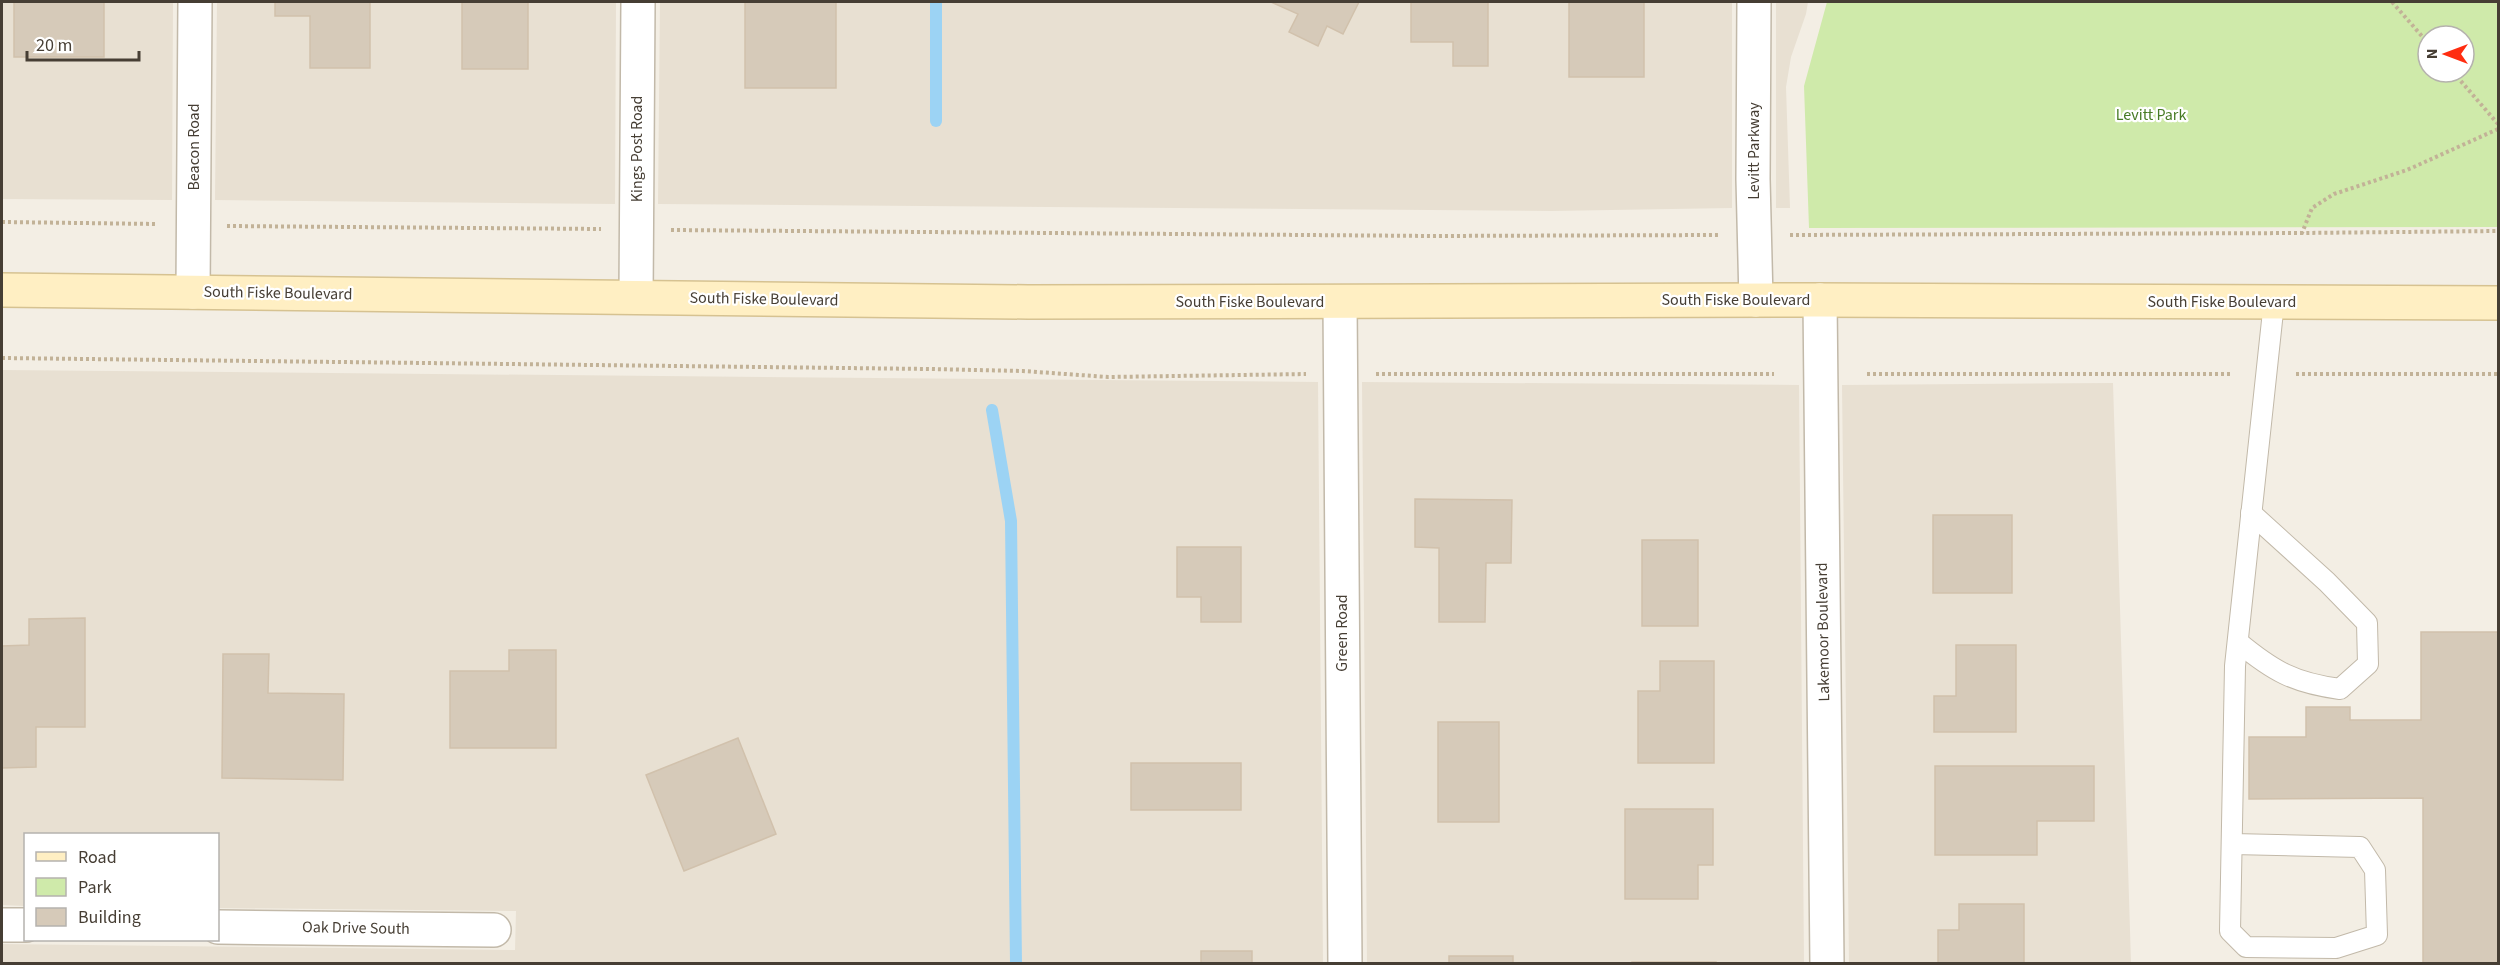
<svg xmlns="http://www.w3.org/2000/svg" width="2500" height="965" viewBox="0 0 2500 965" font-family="'Source Sans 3',sans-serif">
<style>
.residential{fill:#e8e0d2}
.green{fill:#cfeaaa;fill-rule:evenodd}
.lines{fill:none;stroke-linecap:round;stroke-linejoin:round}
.stream{stroke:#9cd3f4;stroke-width:12}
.building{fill:#d6cab9;stroke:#d1c1ac;stroke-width:1.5}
.service-casing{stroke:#c2b9a9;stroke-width:22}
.minor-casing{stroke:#c2b9a9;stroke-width:36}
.tertiary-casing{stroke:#c2b9a9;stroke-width:36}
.secondary-casing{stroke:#d6c291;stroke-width:36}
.path{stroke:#c2b297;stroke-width:4;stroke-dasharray:3 3;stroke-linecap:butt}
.service{stroke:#fff;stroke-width:20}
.minor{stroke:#fff;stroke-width:33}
.tertiary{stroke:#fff;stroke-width:33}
.secondary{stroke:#ffefc3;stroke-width:33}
.labels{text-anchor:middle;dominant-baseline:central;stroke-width:4.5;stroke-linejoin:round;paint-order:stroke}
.park-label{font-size:16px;fill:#477b24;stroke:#fff}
.street-label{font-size:16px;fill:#463e34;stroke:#fff}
</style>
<rect width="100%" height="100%" fill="#f3eee4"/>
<!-- residential -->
<g class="residential">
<polygon points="2,2 173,2 172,200 2,199"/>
<polygon points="217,2 616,2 615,204 215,200"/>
<polygon points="660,2 1732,2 1732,208 1551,211 658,204"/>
<polygon points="1776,2 1808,2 1806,14 1791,57 1786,87 1790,208 1776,208"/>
<polygon points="2,370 1318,382 1323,963 2,964 2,944 515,950 516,911 218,908 218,834 26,834 25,906 2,905"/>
<polygon points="1362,382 1799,385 1804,963 1367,963"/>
<polygon points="2113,383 2131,963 1849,963 1842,385"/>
</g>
<!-- green -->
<path class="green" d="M1827 2H2498V227L1809 228 1804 86ZM2428 36H2464V72H2428Z"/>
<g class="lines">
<!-- stream -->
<g class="stream">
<polyline points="936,121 936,2"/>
<polyline points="992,410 1011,521 1016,964"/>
</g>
</g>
<!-- building -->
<g class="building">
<rect x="14" y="2" width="90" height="55"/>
<polygon points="275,2 370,2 370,68 310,68 310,16 275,16"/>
<rect x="462" y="2" width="66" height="67"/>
<rect x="745" y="2" width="91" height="86"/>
<polygon points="1271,2 1359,2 1343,34 1327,26 1318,46 1289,32 1298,14"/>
<polygon points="1411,2 1488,2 1488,66 1453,66 1453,42 1411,42"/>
<rect x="1569" y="2" width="75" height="75"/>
<polygon points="1415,499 1512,500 1511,563 1486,563 1485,622 1439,622 1439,548 1415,547"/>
<rect x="1933" y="515" width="79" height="78"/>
<rect x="1642" y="540" width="56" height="86"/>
<polygon points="1177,547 1241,547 1241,622 1201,622 1201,597 1177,597"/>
<polygon points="85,618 85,727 36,727 36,767 2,768 2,646 29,645 29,619"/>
<polygon points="2421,632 2498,632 2498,964 2423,964 2423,798 2249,799 2249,737 2306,737 2306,707 2350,707 2350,720 2421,720"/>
<polygon points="1956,645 2016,645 2016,732 1934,732 1934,696 1956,696"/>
<polygon points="509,650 556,650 556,748 450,748 450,671 509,671"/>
<polygon points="223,654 269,654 268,693 344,694 343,780 222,778"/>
<polygon points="1660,661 1714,661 1714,763 1638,763 1638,691 1660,691"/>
<rect x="1438" y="722" width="61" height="100"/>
<polygon points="738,738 776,834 684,871 646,775"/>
<rect x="1131" y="763" width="110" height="47"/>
<polygon points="1935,766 2094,766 2094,821 2037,821 2037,855 1935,855"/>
<polygon points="1625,809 1713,809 1713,865 1698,865 1698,899 1625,899"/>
<polygon points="1959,904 2024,904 2024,964 1938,964 1938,930 1959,930"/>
<rect x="1201" y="951" width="51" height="13"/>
<rect x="1449" y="956" width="64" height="8"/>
<rect x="1632" y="962" width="84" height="2"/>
</g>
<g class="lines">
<!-- service casing -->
<g class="service-casing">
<g id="service">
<path d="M2238 642C2273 671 2294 683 2340 689L2368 664 2367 623 2327 582 2251 513"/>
<polyline points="2233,844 2360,847 2375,870 2377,935 2336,948 2246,947 2230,931 2235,666 2274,302"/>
</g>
</g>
<!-- minor casing -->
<g class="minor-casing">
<g id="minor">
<polyline points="193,292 195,2"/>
<polyline points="636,297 638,2"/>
<polyline points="1820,300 1827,964"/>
<polyline points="1340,302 1345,964"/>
<polyline points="2,925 26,925"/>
<polyline points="218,927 494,930"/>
</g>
</g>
<!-- tertiary casing -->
<g class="tertiary-casing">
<polyline id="tertiary" points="1754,2 1753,179 1756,300"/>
</g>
<!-- secondary casing -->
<g class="secondary-casing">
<polyline id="secondary" points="2,290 1028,302 1820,300 2498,303"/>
</g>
<!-- path -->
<g class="path">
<polyline points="2392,2 2428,43"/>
<polyline points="2453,72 2498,124"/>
<polyline points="2498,129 2407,170 2334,194 2312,208 2302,233 2498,231"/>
<polyline points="2,222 157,224"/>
<polyline points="227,226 601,229"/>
<polyline points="671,230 1433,236 1720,235"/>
<polyline points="1790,235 2302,233"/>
<polyline points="2,358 930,369 1023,371 1108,377 1306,374"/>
<polyline points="1376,374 1774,374"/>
<polyline points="1867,374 2231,374"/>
<polyline points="2296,374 2498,374"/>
</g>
<!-- service -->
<use href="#service" class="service"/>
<!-- minor -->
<use href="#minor" class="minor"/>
<!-- tertiary -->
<use href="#tertiary" class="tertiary"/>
<!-- secondary -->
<use href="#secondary" class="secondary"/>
</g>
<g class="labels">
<!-- park labels -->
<g class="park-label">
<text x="2151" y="115">Levitt Park</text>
</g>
<!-- street labels -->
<g class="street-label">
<text transform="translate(194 147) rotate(-90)">Beacon Road</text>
<text transform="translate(637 149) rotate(-90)">Kings Post Road</text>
<text transform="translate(1754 151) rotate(-90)">Levitt Parkway</text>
<text transform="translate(278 293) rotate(1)">South Fiske Boulevard</text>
<text transform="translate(764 299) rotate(1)">South Fiske Boulevard</text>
<text x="1736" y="300">South Fiske Boulevard</text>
<text x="1250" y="302">South Fiske Boulevard</text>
<text x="2222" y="302">South Fiske Boulevard</text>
<text transform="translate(1823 632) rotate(-91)">Lakemoor Boulevard</text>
<text transform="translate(1342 633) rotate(-90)">Green Road</text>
<text transform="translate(356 928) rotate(1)">Oak Drive South</text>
</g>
</g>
<!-- border -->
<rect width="2500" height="965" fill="none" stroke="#463e34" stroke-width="6"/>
<!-- legend -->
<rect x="24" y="833" width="195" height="108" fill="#ffffff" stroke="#b5b2ae" stroke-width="1.5"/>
<rect x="36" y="852" width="30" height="9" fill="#ffefc3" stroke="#b5b2ae" stroke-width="1.5"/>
<text x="78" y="863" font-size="18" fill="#463e34">Road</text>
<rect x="36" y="878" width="30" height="18" fill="#cfeaaa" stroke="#b5b2ae" stroke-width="1.5"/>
<text x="78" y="893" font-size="18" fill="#463e34">Park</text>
<rect x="36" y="908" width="30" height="18" fill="#d6cab9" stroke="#b5b2ae" stroke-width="1.5"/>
<text x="78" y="923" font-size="18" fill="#463e34">Building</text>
<!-- north arrow -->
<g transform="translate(2446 54) rotate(270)"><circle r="28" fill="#ffffff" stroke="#b5b2ae" stroke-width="1.5"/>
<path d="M0-4.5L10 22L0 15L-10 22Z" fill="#ff2d10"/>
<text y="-9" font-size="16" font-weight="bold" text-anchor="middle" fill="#463e34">N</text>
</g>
<!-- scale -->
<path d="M27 51v9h112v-9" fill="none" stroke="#463e34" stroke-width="3"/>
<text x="36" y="51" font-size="18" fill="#463e34" stroke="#ffffff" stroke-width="4.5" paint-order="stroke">20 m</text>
</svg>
